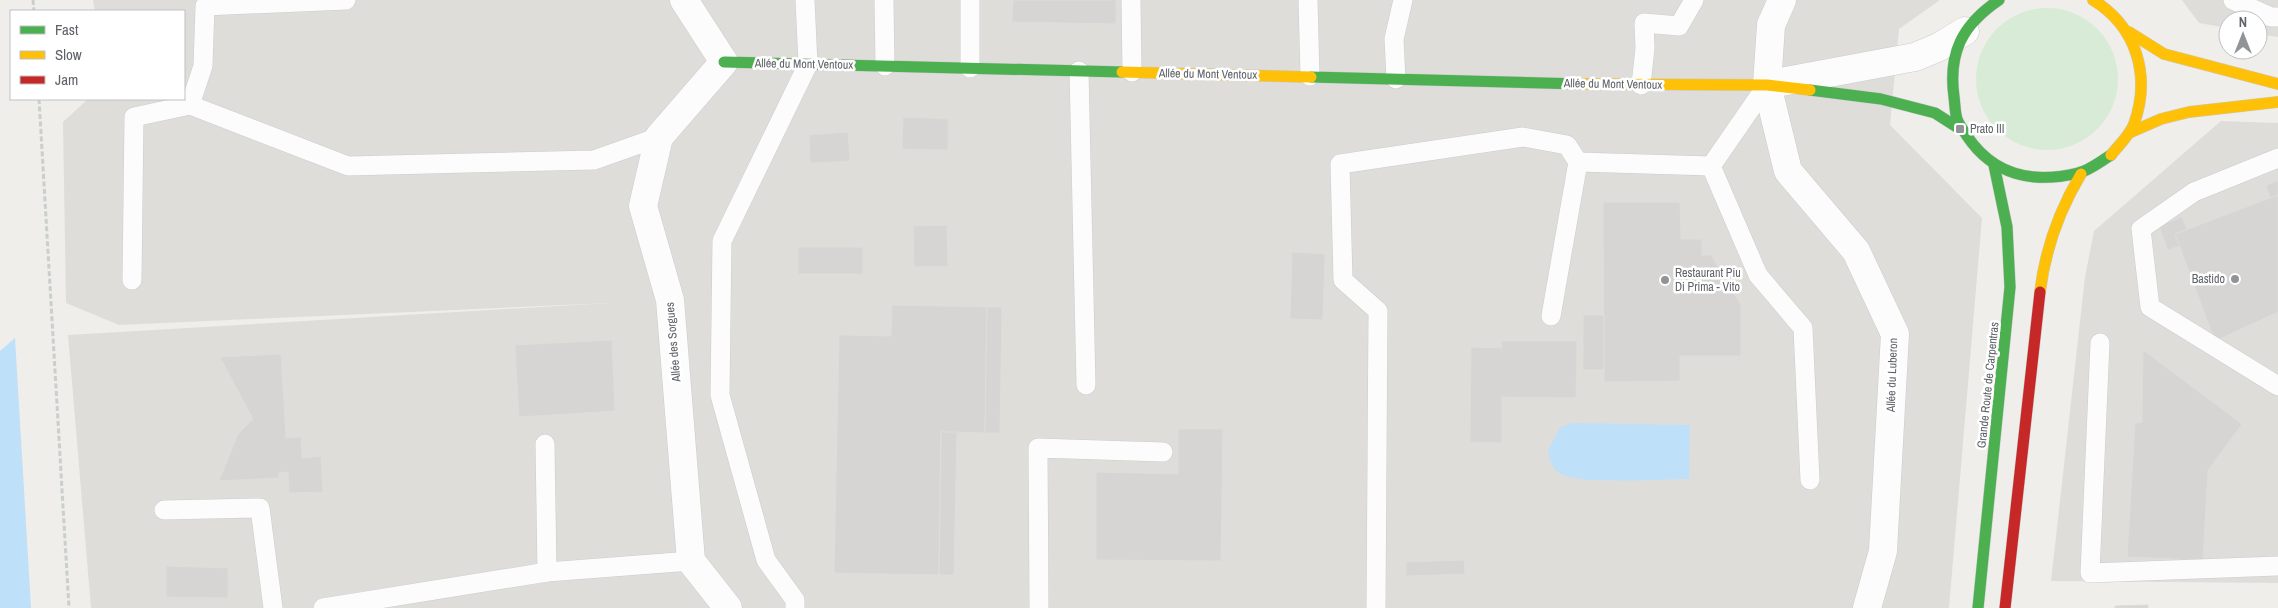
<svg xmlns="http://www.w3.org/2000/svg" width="2278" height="608" viewBox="0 0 2278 608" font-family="'Archivo Narrow',sans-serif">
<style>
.industrial{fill:#dfddda}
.green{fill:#d8ebd6}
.water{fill:#bfe0f9}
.building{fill:#d6d5d3;stroke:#deddd9}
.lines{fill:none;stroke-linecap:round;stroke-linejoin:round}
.lane-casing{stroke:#cbcccc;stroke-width:20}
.street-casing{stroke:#cbcccc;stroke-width:29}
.fast-casing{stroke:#cacacb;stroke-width:12}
.slow-casing{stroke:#cacacb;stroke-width:12}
.jam-casing{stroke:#cacacb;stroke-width:12}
.path{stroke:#cacfcc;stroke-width:3;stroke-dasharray:5 2.5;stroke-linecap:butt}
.lane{stroke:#fdfcfc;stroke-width:19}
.street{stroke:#fdfcfc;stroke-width:28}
.fast{stroke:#4caf50;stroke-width:11}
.slow{stroke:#ffc107;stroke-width:11}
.jam{stroke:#c62828;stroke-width:11}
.poi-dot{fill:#919496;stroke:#fff;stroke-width:2}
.labels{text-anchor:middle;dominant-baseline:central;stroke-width:5;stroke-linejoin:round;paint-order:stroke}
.street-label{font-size:12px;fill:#5f6368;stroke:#fff}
.poi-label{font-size:12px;fill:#5f6368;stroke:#fff;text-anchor:start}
</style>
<rect width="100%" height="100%" fill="#efeeea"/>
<!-- industrial -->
<g class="industrial">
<polygon points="93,0 1940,0 1899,29 1890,125 1982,218 1949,608 91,608 68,335 609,303 119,325 66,303 63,122 88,99 184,99 184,11 95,11"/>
<polygon points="2182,0 2278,0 2278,37 2258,34 2258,20 2228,20 2228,28 2199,23"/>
<polygon points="2221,121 2278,123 2278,583 2051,581 2085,277 2094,231"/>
</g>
<!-- green -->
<circle class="green" cx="2047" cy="79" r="71"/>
<!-- water -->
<g class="water">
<polygon points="15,338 31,608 0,608 0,351"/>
<path d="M1574 423 1690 425 1689 479C1661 479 1582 485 1561 474 1552 469 1550 460 1548 451L1560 427Z"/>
</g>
<!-- building -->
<g class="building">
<polygon points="1013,0 1116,0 1116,24 1012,22"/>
<polygon points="903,117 948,119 948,150 902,149"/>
<polygon points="848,132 850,161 810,163 809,135"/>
<polygon points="2278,181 2278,195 2270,198 2266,185"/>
<polygon points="2278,195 2278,312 2215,341 2175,234"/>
<polygon points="1603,202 1680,202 1681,239 1702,239 1702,255 1711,255 1741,305 1741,356 1680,356 1680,381 1604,382"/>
<polygon points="2182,217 2187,229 2175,234 2180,246 2168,250 2159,226"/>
<polygon points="947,225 948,266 914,267 913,226"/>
<rect x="798" y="247" width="65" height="27"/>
<polygon points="1292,252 1325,254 1323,320 1290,319"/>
<polygon points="892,305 987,307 985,433 941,432 939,575 834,573 839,335 891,336"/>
<polygon points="987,307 1002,307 1000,433 985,433"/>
<rect x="1583" y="315" width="21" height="55"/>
<polygon points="612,340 615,411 519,417 515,345"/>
<polygon points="1501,341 1577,341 1576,398 1502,397 1502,443 1470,442 1471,347 1502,348"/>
<polygon points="2143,350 2242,424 2208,470 2203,560 2127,557 2135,423 2142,422"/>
<polygon points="281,354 286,438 301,437 302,458 321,456 323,492 289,493 288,472 279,473 279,478 219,481 238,434 253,419 220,357"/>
<polygon points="1178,429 1223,429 1221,561 1096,560 1096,472 1178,474"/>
<polygon points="941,432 957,432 954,575 939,575"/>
<polygon points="1464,560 1465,574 1406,576 1406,562"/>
<polygon points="166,566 228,568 228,598 166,597"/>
<polygon points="2148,605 2148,608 2115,608 2115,606"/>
</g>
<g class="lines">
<!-- lane casing -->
<g class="lane-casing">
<g id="lane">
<polyline points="346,0 205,6 203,66 190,105 348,166 594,160 659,137"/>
<polyline points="884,0 885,66"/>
<polyline points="970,0 970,68"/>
<polyline points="1131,0 1132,72"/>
<polyline points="1308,0 1310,76"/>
<polyline points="2233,0 2271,17 2278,17"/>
<polyline points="1079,71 1086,385"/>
<polyline points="1396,79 1394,39 1403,0"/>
<polyline points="1641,85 1645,48 1644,23 1679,26 1694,0"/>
<polyline points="1767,85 1711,166 1758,275 1803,328 1810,480"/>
<polyline points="2278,158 2194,192 2141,229 2150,307 2278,386"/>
<polyline points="132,280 134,117 190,105"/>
<polyline points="1551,316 1578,162 1711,166"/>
<polyline points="2100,343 2090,573 2278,566"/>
<polyline points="545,444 547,572 691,561"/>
<polyline points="164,510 260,508 273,608"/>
<polyline points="323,608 547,572"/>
<polyline points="795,608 795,600 766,560 720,395 722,241 808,64 805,0"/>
<polyline points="1039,608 1038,448 1163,452"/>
<polyline points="1376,608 1378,311 1343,280 1340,164 1523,137 1567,145 1578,162"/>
</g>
</g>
<!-- street casing -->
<g class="street-casing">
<g id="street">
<polyline points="684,0 724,62 659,137 643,206 670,300 691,561 728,608"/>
<polyline points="1782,0 1771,25 1767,85 1788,171 1856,251 1895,334 1883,551 1867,608"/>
<polyline points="1775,83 1915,57 1939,47 1965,31"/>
</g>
</g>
<!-- fast casing -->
<g class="fast-casing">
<g id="fast">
<path d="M1999 0C1962 25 1948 53 1954 97 1955 104 1955 113 1957 119 1959 125 1964 131 1967 136 1993 175 2033 184 2078 173 2089 171 2101 161 2111 155"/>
<polyline points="724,62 1122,72"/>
<polyline points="1311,77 1581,84"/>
<polyline points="1810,90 1881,99 1935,113 1960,129"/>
<polyline points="1978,608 2010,287 2007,227 1994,165"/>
</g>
</g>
<!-- slow casing -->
<g class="slow-casing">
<g id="slow">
<path d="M2093 0C2137 27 2151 76 2134 124 2130 135 2118 146 2111 155"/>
<polyline points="2129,32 2164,54 2278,84"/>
<polyline points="1122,72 1311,77"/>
<polyline points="1581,84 1767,85 1810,90"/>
<polyline points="2129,133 2161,119 2189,112 2278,102"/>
<path d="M2040 292C2045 251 2060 209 2081 174"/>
</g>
</g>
<!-- jam casing -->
<g class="jam-casing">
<polyline id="jam" points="2005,608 2040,292"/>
</g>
<!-- path -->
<g class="path">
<polyline points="33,0 34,11"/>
<polyline points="39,99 69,608"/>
</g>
<!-- lane -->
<use href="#lane" class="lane"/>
<!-- street -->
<use href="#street" class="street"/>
<!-- fast -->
<use href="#fast" class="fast"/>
<!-- slow -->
<use href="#slow" class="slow"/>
<!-- jam -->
<use href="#jam" class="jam"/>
</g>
<!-- markers -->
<g class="poi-dot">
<rect x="1955" y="124" width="10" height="10" rx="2.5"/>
<circle cx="2235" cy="279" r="5"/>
<circle cx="1665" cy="280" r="5"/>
</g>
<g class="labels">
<!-- street labels -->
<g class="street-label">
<text transform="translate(804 64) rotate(1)">Allée du Mont Ventoux</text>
<text transform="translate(1208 74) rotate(1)">Allée du Mont Ventoux</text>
<text transform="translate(1613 84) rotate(1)">Allée du Mont Ventoux</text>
<text transform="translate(673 342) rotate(-95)">Allée des Sorgues</text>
<text transform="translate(1892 375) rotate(-88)">Allée du Luberon</text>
<text transform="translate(1988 385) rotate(-84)">Grande Route de Carpentras</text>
</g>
<!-- poi labels -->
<g class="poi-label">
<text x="1970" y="129">Prato III</text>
<text x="1675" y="273">Restaurant Piu<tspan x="1675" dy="14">Di Prima - Vito</tspan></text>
<text x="2225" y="279" text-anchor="end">Bastido</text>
</g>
</g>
<!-- legend -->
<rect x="10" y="10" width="175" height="90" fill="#ffffff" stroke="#bfc1c3"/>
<rect x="20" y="26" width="25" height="8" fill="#4caf50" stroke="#bfc1c3"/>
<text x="55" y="35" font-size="15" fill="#5f6368">Fast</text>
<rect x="20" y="51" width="25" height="8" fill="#ffc107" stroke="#bfc1c3"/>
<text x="55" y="60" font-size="15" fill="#5f6368">Slow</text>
<rect x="20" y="76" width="25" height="8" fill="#c62828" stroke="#bfc1c3"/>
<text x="55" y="85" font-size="15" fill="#5f6368">Jam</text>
<!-- north arrow -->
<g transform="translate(2243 35)"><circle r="24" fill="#ffffff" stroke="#bfc1c3"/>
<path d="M0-4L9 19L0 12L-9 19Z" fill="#919496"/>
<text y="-8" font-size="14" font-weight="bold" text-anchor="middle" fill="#5f6368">N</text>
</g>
</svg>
